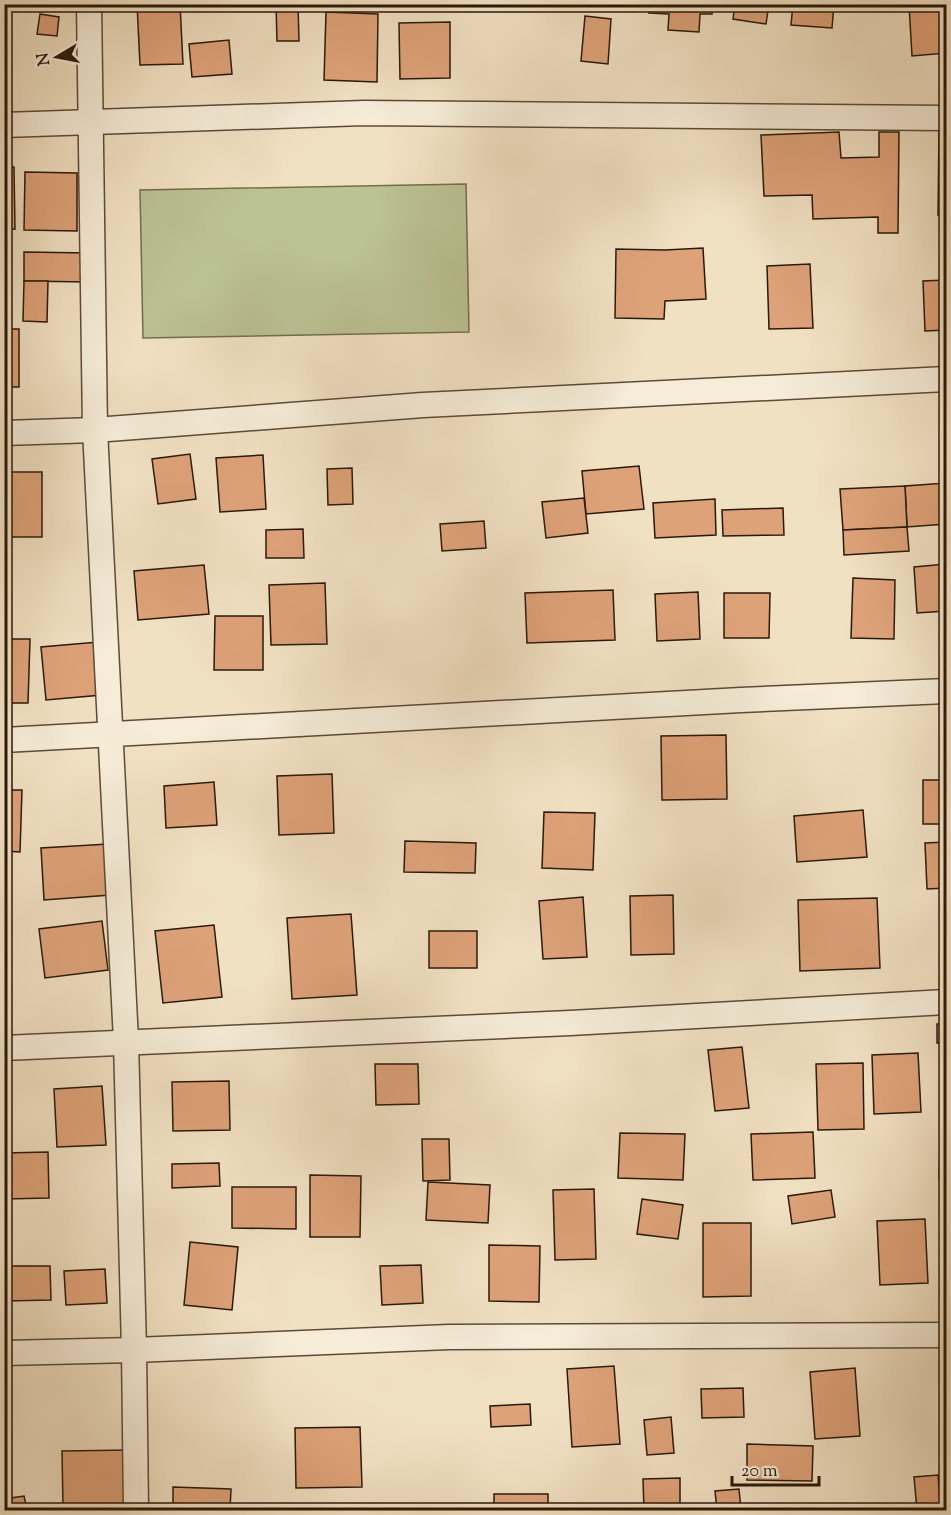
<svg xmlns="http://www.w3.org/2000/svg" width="951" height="1515" viewBox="0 0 951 1515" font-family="'Sorts Mill Goudy',serif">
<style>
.pitch{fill:#bbc293;stroke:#726e4e;stroke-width:1.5}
.building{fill:#dea279;stroke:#29190a;stroke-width:1.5}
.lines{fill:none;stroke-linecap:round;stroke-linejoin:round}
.minor-casing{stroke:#5b4b38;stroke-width:27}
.minor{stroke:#f6ecd8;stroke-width:24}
</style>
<rect width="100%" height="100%" fill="#f1e1c3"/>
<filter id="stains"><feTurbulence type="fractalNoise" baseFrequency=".00333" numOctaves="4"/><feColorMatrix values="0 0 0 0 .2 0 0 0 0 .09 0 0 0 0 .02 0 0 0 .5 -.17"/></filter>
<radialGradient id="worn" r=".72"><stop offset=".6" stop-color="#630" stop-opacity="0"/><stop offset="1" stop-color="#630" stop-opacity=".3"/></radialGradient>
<!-- pitch -->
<polygon class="pitch" points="466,184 469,332 143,338 140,190"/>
<!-- building -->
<g class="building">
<polygon points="137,4 180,4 183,64 140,65"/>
<polygon points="276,4 298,4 299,41 277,41"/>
<polygon points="649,4 712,4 712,14 700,14 699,32 668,30 669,14 649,13"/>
<polygon points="735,4 769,4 766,24 733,19"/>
<polygon points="793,4 834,4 832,28 791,25"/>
<polygon points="946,4 946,53 912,56 909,5"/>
<polygon points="326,12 378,14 377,82 324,80"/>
<polygon points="40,14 59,17 57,36 37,34"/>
<polygon points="585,16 611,19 608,64 581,61"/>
<polygon points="450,22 450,78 400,79 399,23"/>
<polygon points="229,40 232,74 192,77 189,44"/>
<polygon points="939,131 946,131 946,215 938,215"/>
<polygon points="839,132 841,158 879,157 879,132 899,132 898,233 878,233 878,217 813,219 812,195 764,196 761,135"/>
<polygon points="4,167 14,167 15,229 4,230"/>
<polygon points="25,172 77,173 77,231 24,230"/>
<polygon points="703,248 706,299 665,301 664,319 615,318 616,249 665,250"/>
<polygon points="24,252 89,253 89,282 24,281"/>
<polygon points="810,264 813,328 769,329 767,266"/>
<polygon points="946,280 946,330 925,331 923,281"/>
<polygon points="24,281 48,281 47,322 23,321"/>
<rect x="4" y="329" width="15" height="58"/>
<polygon points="190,454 196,499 158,504 152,459"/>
<polygon points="263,455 266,509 220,512 216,458"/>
<polygon points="639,466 644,509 586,514 582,471"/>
<polygon points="352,468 353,504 328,505 327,469"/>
<rect x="4" y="472" width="38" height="65"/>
<polygon points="946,483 946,524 907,527 905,486"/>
<polygon points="905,486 907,527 843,530 840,489"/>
<polygon points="584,498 588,533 546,538 542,502"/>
<polygon points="715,499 716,535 655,538 653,503"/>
<polygon points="783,508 784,535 723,536 722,510"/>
<polygon points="484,521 486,548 442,551 440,524"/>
<polygon points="907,527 909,551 844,555 843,530"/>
<polygon points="303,529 304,558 266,558 266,530"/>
<polygon points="946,564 946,611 917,613 914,567"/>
<polygon points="204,565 209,614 138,620 134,571"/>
<polygon points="853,578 895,580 894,639 851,638"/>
<polygon points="325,583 327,644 271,645 269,585"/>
<polygon points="613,590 615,640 527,643 525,593"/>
<polygon points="698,592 700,639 657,641 655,594"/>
<polygon points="724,593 770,593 769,638 724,638"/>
<polygon points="215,616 263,616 263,670 214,670"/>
<polygon points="4,639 30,639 28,703 4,703"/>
<polygon points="98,642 102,695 46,700 41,647"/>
<polygon points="726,735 727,799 662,800 661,736"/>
<polygon points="332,774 334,833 279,835 277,776"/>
<rect x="923" y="780" width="23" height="44"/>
<polygon points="214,782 217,825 166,828 164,786"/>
<polygon points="4,790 22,790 20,852 4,851"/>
<polygon points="863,810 867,857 797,862 794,816"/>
<polygon points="544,812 595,813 593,870 542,868"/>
<polygon points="405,841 476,843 475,873 404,872"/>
<polygon points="946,842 946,888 927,889 925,843"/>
<polygon points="108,844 111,895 44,900 41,848"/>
<polygon points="673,895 674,954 631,955 630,896"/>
<polygon points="583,897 587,957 543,959 539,901"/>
<polygon points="877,898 880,968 800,971 798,900"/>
<polygon points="4,907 8,907 9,948 4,948"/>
<polygon points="351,914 357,995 292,999 287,918"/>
<polygon points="102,921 108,970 45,978 39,929"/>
<polygon points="214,925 222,997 163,1003 155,931"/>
<rect x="429" y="931" width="48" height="37"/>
<rect x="937" y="1024" width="9" height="19"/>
<polygon points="742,1047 749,1108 715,1111 708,1050"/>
<polygon points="918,1053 921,1112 874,1114 872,1055"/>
<polygon points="863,1063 864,1129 818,1130 816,1064"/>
<polygon points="375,1064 418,1064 419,1104 376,1105"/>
<polygon points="229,1081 230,1130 173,1131 172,1082"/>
<polygon points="102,1086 106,1145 57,1147 54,1089"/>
<polygon points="813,1132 815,1178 753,1180 751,1134"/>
<polygon points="620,1133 685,1134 683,1180 618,1178"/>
<polygon points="422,1139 449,1139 450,1180 423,1181"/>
<polygon points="940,1149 946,1150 946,1179 939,1179"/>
<polygon points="48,1152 49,1198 4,1199 4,1153"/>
<polygon points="219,1163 220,1186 172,1188 172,1164"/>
<polygon points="310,1175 361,1176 360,1237 310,1237"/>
<polygon points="428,1182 490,1185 488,1223 426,1220"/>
<polygon points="232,1187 296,1187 296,1229 232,1228"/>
<polygon points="594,1189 596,1259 555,1260 553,1190"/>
<polygon points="831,1190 835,1217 792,1224 788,1196"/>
<polygon points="642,1199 683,1205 678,1239 637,1234"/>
<polygon points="925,1219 928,1283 880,1285 877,1221"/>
<polygon points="703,1223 751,1223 751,1296 703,1297"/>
<polygon points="190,1242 238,1247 232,1310 184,1305"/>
<polygon points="489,1245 540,1246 539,1302 489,1301"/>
<polygon points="421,1265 423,1303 382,1305 380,1266"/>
<polygon points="4,1266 50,1266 51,1300 4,1301"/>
<polygon points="105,1269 107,1303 66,1305 64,1271"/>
<polygon points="614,1366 620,1444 572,1447 567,1369"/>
<polygon points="855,1368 860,1436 815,1439 810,1372"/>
<polygon points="743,1388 744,1417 702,1418 701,1389"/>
<polygon points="530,1404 531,1425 491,1427 490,1406"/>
<polygon points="671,1417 674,1453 647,1455 644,1420"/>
<polygon points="360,1427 362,1487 296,1488 295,1428"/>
<polygon points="747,1444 813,1446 812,1481 747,1480"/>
<polygon points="131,1450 132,1504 63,1506 62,1451"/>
<polygon points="938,1475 941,1510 917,1510 914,1477"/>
<polygon points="941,1475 946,1475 946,1508 942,1509"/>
<polygon points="680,1478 680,1510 644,1510 643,1479"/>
<polygon points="173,1487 231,1489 230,1510 173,1510"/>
<polygon points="739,1489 741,1510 717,1510 715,1491"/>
<rect x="494" y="1494" width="54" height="16"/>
<polygon points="24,1496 27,1510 4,1510 4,1499"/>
<polygon points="132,1504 132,1510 63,1510 63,1506"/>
</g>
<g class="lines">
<!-- minor casing -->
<g class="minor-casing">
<g id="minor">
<polyline points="89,4 95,430 126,1041 134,1350 136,1510"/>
<polyline points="4,125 364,113 946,118"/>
<polyline points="4,433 95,430 423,405 946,379"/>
<polyline points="4,740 741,700 946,691"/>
<polyline points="4,1048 570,1023 946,1002"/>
<polyline points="4,1353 134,1350 449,1337 946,1335"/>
</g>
</g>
<!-- minor -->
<use href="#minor" class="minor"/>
</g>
<!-- margin -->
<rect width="951" height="1515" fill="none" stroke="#f1e1c3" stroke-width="24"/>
<rect x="6" y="6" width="939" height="1503" fill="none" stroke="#29190a" stroke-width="3"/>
<rect x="12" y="12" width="927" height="1491" fill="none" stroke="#29190a" stroke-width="1.5"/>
<!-- north arrow -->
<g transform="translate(57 57) rotate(260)" stroke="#f6ecd8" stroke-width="4.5" paint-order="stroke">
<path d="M0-4.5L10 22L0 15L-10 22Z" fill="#29190a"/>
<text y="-9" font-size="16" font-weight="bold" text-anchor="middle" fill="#29190a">N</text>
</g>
<!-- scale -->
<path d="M732 1476v9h87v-9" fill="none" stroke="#29190a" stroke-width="3"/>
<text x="741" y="1476" font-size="18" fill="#29190a" stroke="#f6ecd8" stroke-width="4.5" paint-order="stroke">20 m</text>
<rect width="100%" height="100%" filter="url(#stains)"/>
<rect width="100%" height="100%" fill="url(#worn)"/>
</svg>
